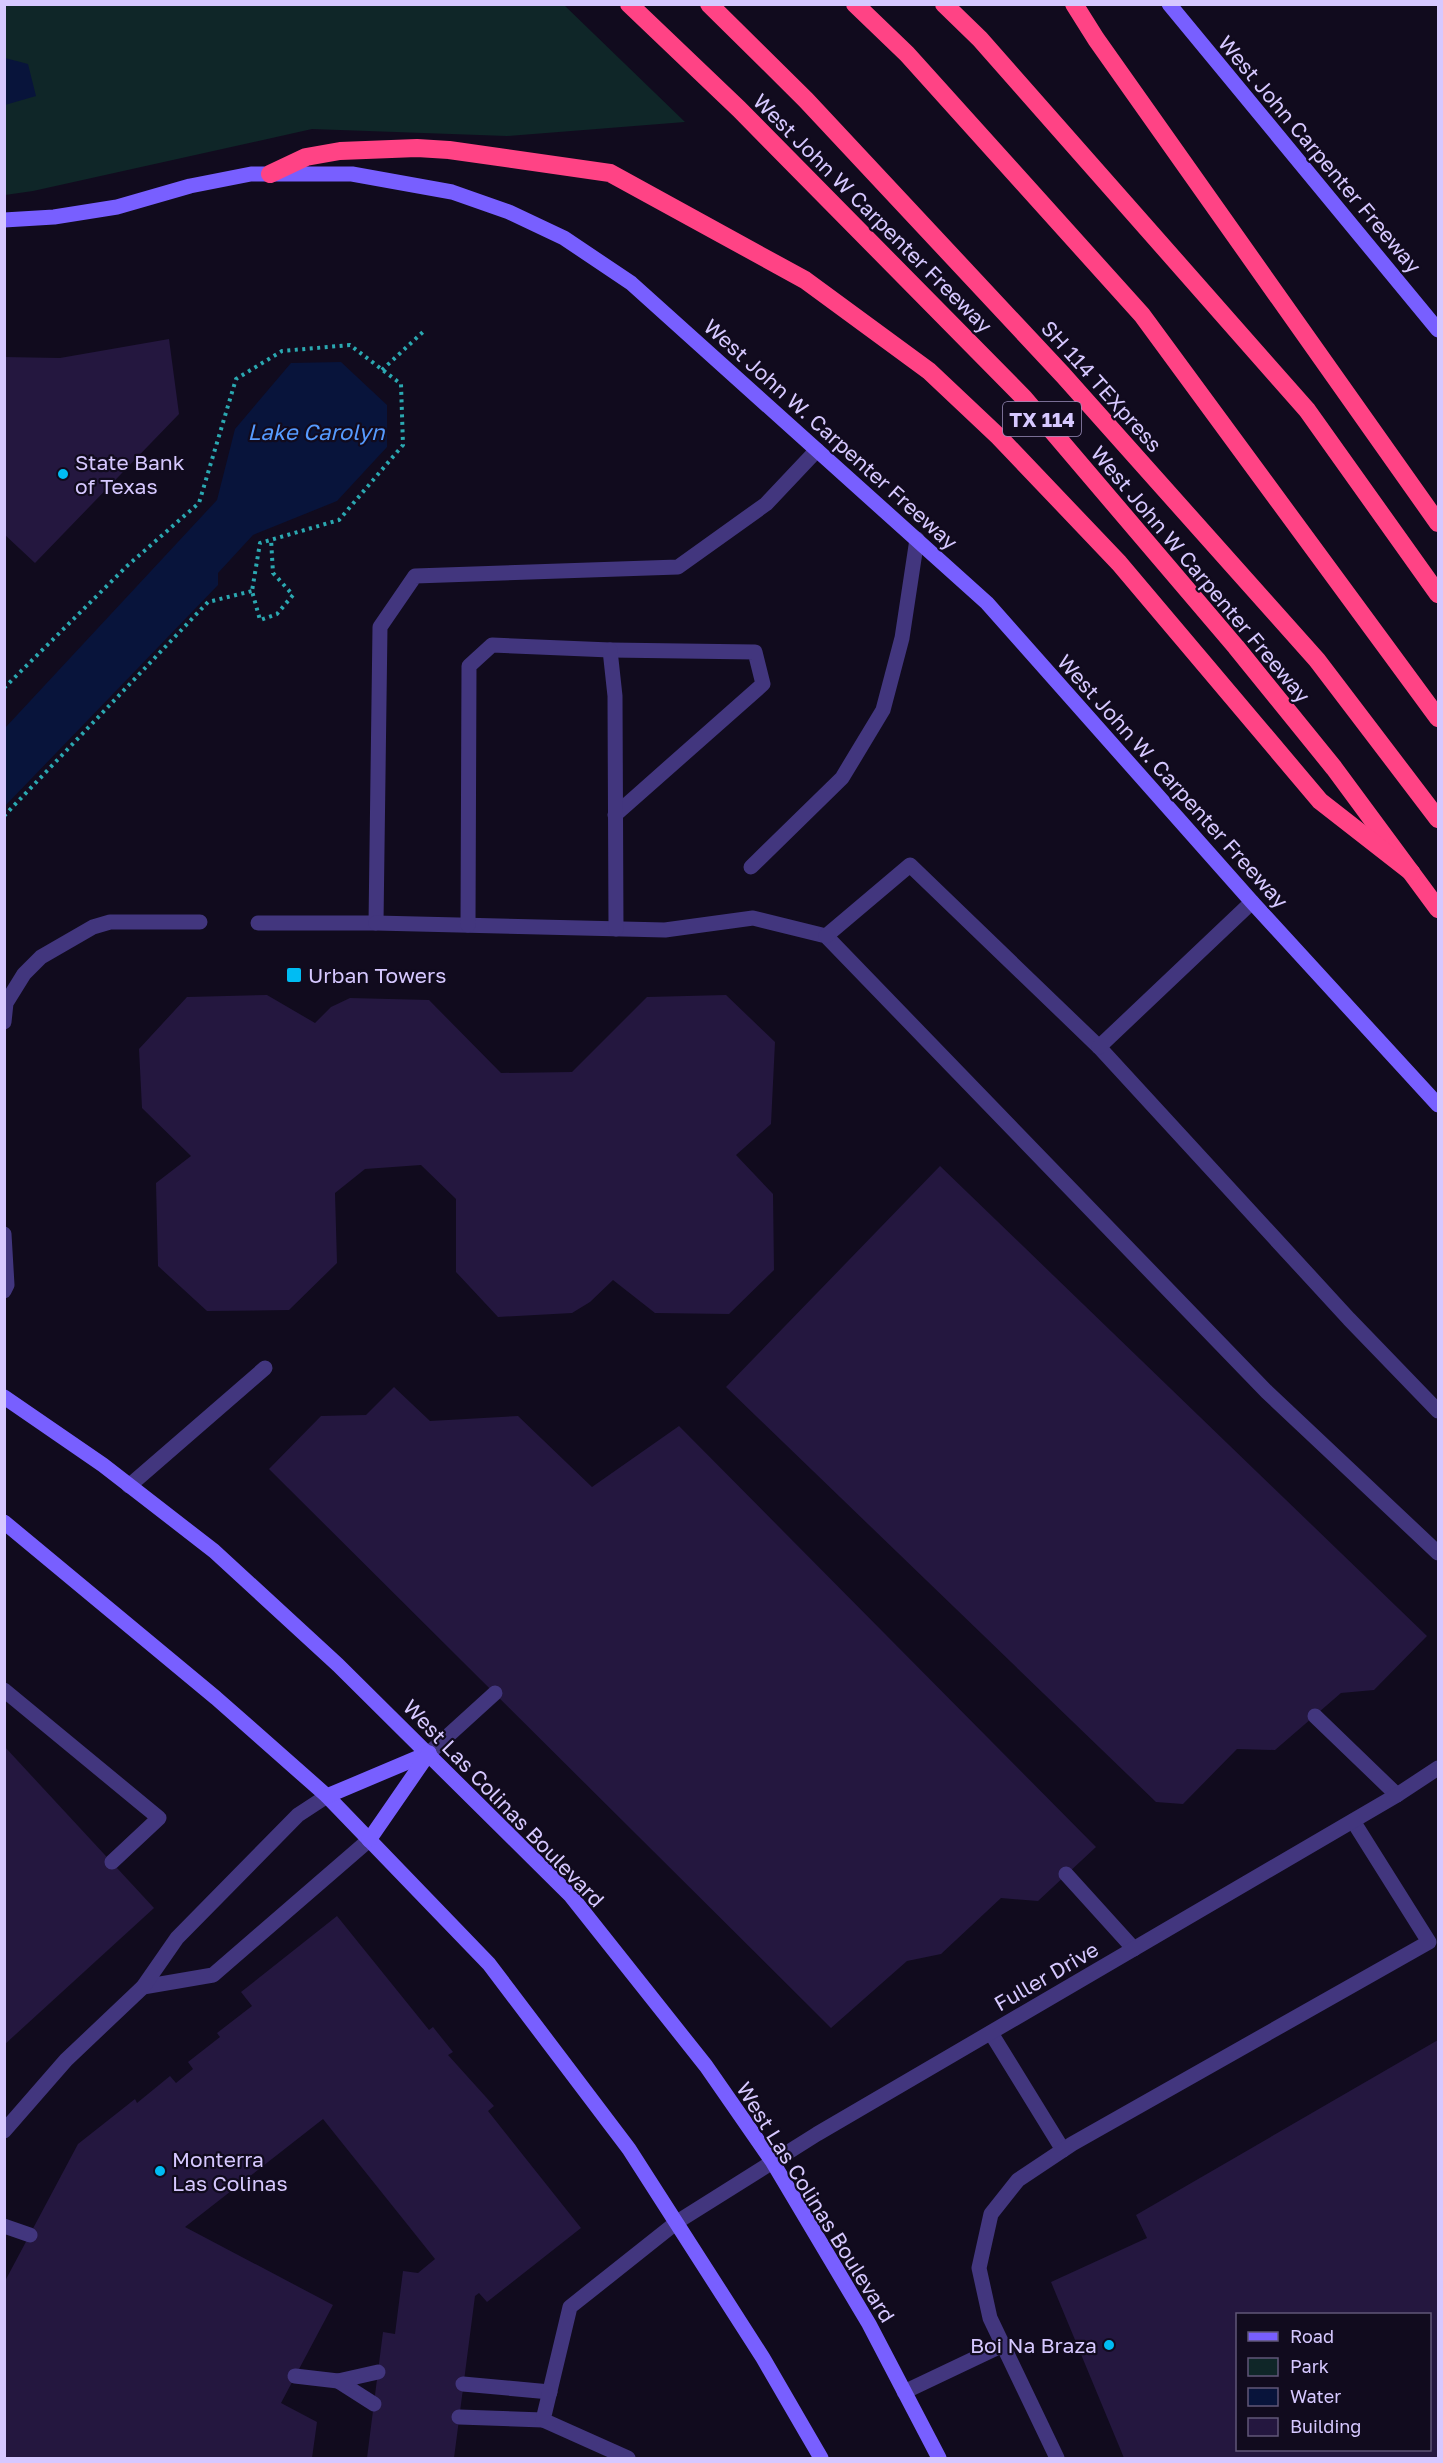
<svg xmlns="http://www.w3.org/2000/svg" width="1443" height="2463" viewBox="0 0 1443 2463" font-family="'Golos Text',sans-serif">
<style>
.green{fill:#0f2628}
.water{fill:#08143b}
.building{fill:#24173f;fill-rule:evenodd}
.lines{fill:none;stroke-linecap:round;stroke-linejoin:round}
.path{stroke:#2ba8b1;stroke-width:4;stroke-dasharray:3 4.5;stroke-linecap:butt}
.service{stroke:#42367e;stroke-width:15}
.minor{stroke:#42367e;stroke-width:15}
.secondary{stroke:#785fff;stroke-width:15}
.motorway{stroke:#ff4385;stroke-width:18}
.poi-dot{fill:#00bcf3;stroke:#110b1e;stroke-width:2}
.labels{text-anchor:middle;dominant-baseline:central;stroke-width:4.5;stroke-linejoin:round;paint-order:stroke}
.shield{fill:#110b1e;stroke:#9b8fbc;stroke-width:1.5}
.shield-label{font-size:20px;font-weight:bold;fill:#d6c8ff}
.street-label{font-size:21px;fill:#d6c8ff;stroke:#110b1e}
.poi-label{font-size:21px;fill:#d6c8ff;stroke:#110b1e;text-anchor:start}
.water-label{font-size:22px;font-style:italic;fill:#569bff;stroke:#110b1e}
</style>
<rect width="100%" height="100%" fill="#110b1e"/>
<!-- green -->
<polygon class="green" points="5,5 564,5 685,122 507,136 312,129 33,191 5,195"/>
<!-- water -->
<g class="water">
<polygon points="5,58 28,64 36,96 5,105"/>
<polygon points="341,362 387,405 387,447 337,501 253,535 218,573 218,585 5,806 5,728 217,500 235,429 291,363"/>
</g>
<!-- building -->
<g class="building">
<polygon points="169,339 179,414 35,563 4,534 4,357 60,358"/>
<polygon points="267,995 315,1023 331,1007 350,998 429,1000 501,1073 572,1072 647,997 726,995 775,1042 771,1124 736,1155 773,1194 774,1270 729,1314 655,1313 613,1280 590,1302 572,1313 498,1317 456,1272 456,1199 421,1165 365,1169 335,1193 337,1263 289,1310 207,1311 158,1266 156,1183 191,1156 142,1108 139,1049 187,997"/>
<polygon points="940,1166 1427,1636 1374,1690 1341,1693 1275,1750 1237,1749 1183,1804 1156,1802 726,1387"/>
<polygon points="394,1387 430,1421 518,1416 592,1487 679,1426 1096,1847 1038,1901 1001,1898 941,1954 907,1961 831,2028 269,1469 321,1416 366,1415"/>
<polygon points="4,1746 154,1908 4,2045"/>
<polygon points="337,1916 429,2030 433,2027 453,2052 448,2055 494,2106 488,2111 581,2228 487,2302 479,2293 475,2296 454,2458 367,2458 383,2332 395,2334 403,2271 418,2273 435,2259 323,2119 185,2227 333,2305 281,2403 317,2422 312,2458 4,2458 4,2283 78,2144 135,2099 137,2103 170,2076 176,2083 193,2069 188,2062 220,2037 217,2033 252,2006 241,1992"/>
<path d="M1438 2040V2458H1124L1051 2282 1147 2238 1136 2215ZM1238 2314H1430V2450H1238Z"/>
</g>
<g class="lines">
<!-- path -->
<g class="path">
<polyline points="382,370 424,331"/>
<polyline points="4,688 127,566 199,503 236,379 282,351 350,345 401,384 403,445 339,520 260,543 252,591 260,620 277,614 293,595 273,573 271,539"/>
<polyline points="4,816 208,602 252,591"/>
</g>
<!-- service -->
<g class="service">
<polyline points="610,650 755,652 763,684 615,815"/>
<polyline points="751,867 842,778 883,710 902,638 917,539"/>
<polyline points="258,923 376,923 380,627 415,576 678,567 766,504 817,450"/>
<polyline points="376,923 665,930 753,918 826,936 1267,1392 1438,1553"/>
<polyline points="468,925 469,666 492,645 610,650 615,696 616,929"/>
<polyline points="826,936 910,865 1099,1047 1349,1319 1438,1411"/>
<polyline points="4,1022 6,1003 24,974 41,957 93,927 110,922 200,922"/>
<polyline points="1099,1047 1252,902"/>
<polyline points="4,1234 7,1285 4,1291"/>
<polyline points="129,1486 265,1368"/>
<polyline points="4,1690 159,1818 112,1862"/>
<polyline points="1315,1716 1397,1795"/>
<polyline points="429,1753 495,1693"/>
<polyline points="1066,1874 1134,1949"/>
<polyline points="143,1987 213,1975 369,1840"/>
<polyline points="991,2033 1063,2150"/>
<polyline points="4,2131 66,2060 143,1987 177,1938 298,1815 327,1796"/>
<polyline points="4,2226 30,2235"/>
<polyline points="295,2376 338,2381"/>
<polyline points="463,2384 550,2392"/>
<polyline points="904,2392 1003,2345"/>
<polyline points="374,2404 338,2381 378,2372"/>
<polyline points="459,2417 543,2420"/>
<polyline points="628,2458 543,2420 570,2307 677,2222"/>
<polyline points="1057,2458 990,2318 979,2268 991,2214 1018,2180 1072,2144 1429,1942 1353,1821"/>
</g>
<!-- minor -->
<polyline class="minor" points="677,2222 817,2134 1397,1795 1438,1768"/>
<!-- secondary -->
<g class="secondary">
<polyline points="1169,4 1438,330"/>
<polyline points="4,220 54,217 117,207 190,186 251,174 352,174 452,192 509,212 564,238 631,283 987,603 1252,902 1438,1105"/>
<polyline points="4,1397 103,1465 214,1551 338,1665 571,1896 706,2066 772,2161 869,2324 939,2458"/>
<polyline points="4,1522 216,1698 327,1796 489,1964 629,2149 763,2358 821,2458"/>
<polyline points="327,1796 429,1753"/>
<polyline points="369,1840 429,1753"/>
</g>
<!-- motorway -->
<g class="motorway">
<polyline points="629,4 739,109 1024,398 1236,647 1334,768 1438,909"/>
<polyline points="709,4 806,100 1063,375 1317,660 1438,819"/>
<polyline points="855,4 907,54 1142,315 1438,718"/>
<polyline points="944,4 980,39 1307,410 1438,594"/>
<polyline points="1074,4 1096,39 1438,523"/>
<polyline points="270,174 306,157 340,151 417,148 449,150 610,173 805,280 929,371 999,437 1119,563 1320,801 1411,872"/>
</g>
</g>
<!-- markers -->
<g class="poi-dot">
<circle cx="63" cy="474" r="6"/>
<rect x="286" y="967" width="16" height="16" rx="3"/>
<circle cx="160" cy="2171" r="6"/>
<circle cx="1109" cy="2345" r="6"/>
</g>
<g class="labels">
<!-- shield labels -->
<rect class="shield" x="1003" y="402" width="78" height="34" rx="4.5"/>
<g class="shield-label">
<text x="1042" y="419">TX 114</text>
</g>
<!-- street labels -->
<g class="street-label">
<text transform="translate(1320 154) rotate(50)">West John Carpenter Freeway</text>
<text transform="translate(873 213) rotate(45)">West John W Carpenter Freeway</text>
<text transform="translate(1102 386) rotate(48)">SH 114 TEXpress</text>
<text transform="translate(831 434) rotate(42)">West John W. Carpenter Freeway</text>
<text transform="translate(1201 574) rotate(50)">West John W Carpenter Freeway</text>
<text transform="translate(1173 781) rotate(48)">West John W. Carpenter Freeway</text>
<text transform="translate(504 1803) rotate(46)">West Las Colinas Boulevard</text>
<text transform="translate(1046 1976) rotate(-30)">Fuller Drive</text>
<text transform="translate(816 2202) rotate(58)">West Las Colinas Boulevard</text>
</g>
<!-- poi labels -->
<g class="poi-label">
<text x="75" y="462">State Bank<tspan x="75" dy="24">of Texas</tspan></text>
<text x="308" y="975">Urban Towers</text>
<text x="172" y="2159">Monterra<tspan x="172" dy="24">Las Colinas</tspan></text>
<text x="1097" y="2345" text-anchor="end">Boi Na Braza</text>
</g>
<!-- water labels -->
<g class="water-label">
<text x="316" y="431">Lake Carolyn</text>
</g>
</g>
<!-- border -->
<rect width="1443" height="2463" fill="none" stroke="#d6c8ff" stroke-width="12"/>
<!-- legend -->
<rect x="1236" y="2313" width="195" height="138" fill="#110b1e" stroke="#605778" stroke-width="1.5"/>
<rect x="1248" y="2332" width="30" height="9" fill="#785fff" stroke="#605778" stroke-width="1.5"/>
<text x="1290" y="2343" font-size="18" fill="#d6c8ff">Road</text>
<rect x="1248" y="2358" width="30" height="18" fill="#0f2628" stroke="#605778" stroke-width="1.5"/>
<text x="1290" y="2373" font-size="18" fill="#d6c8ff">Park</text>
<rect x="1248" y="2388" width="30" height="18" fill="#08143b" stroke="#605778" stroke-width="1.5"/>
<text x="1290" y="2403" font-size="18" fill="#d6c8ff">Water</text>
<rect x="1248" y="2418" width="30" height="18" fill="#24173f" stroke="#605778" stroke-width="1.5"/>
<text x="1290" y="2433" font-size="18" fill="#d6c8ff">Building</text>
</svg>
